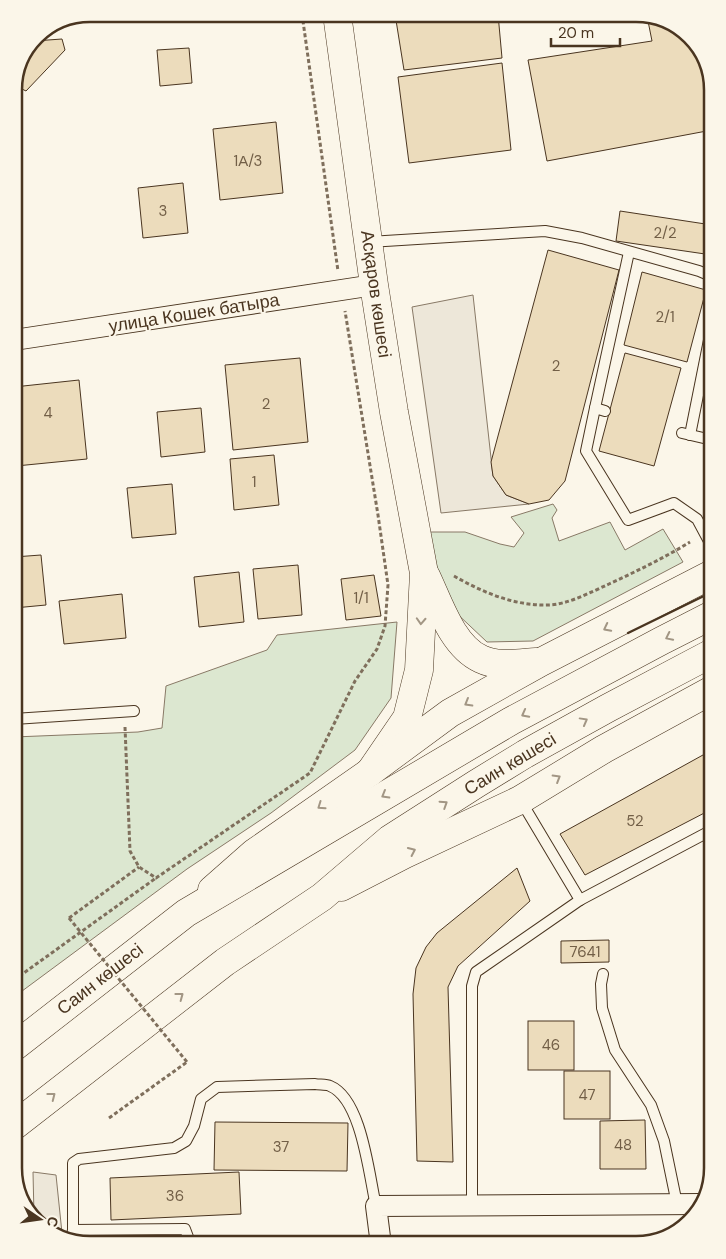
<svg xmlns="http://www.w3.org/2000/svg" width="726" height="1259" viewBox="0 0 726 1259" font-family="'DM Sans',sans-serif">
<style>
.green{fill:#dce7d0;stroke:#887966}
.parking{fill:#ede7d9;stroke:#887966}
.building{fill:#ecdcbc;stroke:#4a3520}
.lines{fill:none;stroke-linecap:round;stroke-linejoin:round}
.lane-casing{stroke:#4a3520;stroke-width:12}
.street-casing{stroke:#4a3520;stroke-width:22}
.secondary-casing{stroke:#4a3520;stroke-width:29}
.primary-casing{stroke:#4a3520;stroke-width:29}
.path{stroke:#7f6f5c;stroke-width:3;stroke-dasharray:4 2.5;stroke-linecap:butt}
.lane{stroke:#fbf6e9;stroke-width:10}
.street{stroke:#fbf6e9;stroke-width:20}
.secondary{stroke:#fbf6e9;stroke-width:28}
.primary{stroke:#fbf6e9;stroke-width:28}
.path-bridge{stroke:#7f6f5c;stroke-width:3;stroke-dasharray:4 2.5;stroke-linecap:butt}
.wall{stroke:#4a3520;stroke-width:2.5}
.oneway{stroke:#a29684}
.labels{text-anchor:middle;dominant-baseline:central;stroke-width:4;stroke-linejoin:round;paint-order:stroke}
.number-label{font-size:15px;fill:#725f47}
.street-label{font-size:18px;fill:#4a3520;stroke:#fbf6e9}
.rim{fill:none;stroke:#4a3520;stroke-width:2.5}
</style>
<rect width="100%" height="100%" fill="#fbf6e9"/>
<!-- green -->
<g class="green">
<polygon points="553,504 557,510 552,518 559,541 610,522 625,550 663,529 683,562 533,641 487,642 452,609 431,571 426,532 465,532 500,544 514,547 524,533 511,517"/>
<polygon points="397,622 391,698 355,750 271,813 187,869 14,997 14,737 138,732 162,728 166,686 267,650 277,635"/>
</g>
<!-- parking -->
<g class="parking">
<polygon points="473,295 493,476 506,495 529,504 441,513 412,307"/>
<polygon points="33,1172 56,1175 62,1233 46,1230 34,1216"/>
</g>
<!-- building -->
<g class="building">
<polygon points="395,14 498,14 502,58 404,70"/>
<polygon points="647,16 678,27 704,57 712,93 712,130 547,161 528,60 652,41"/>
<polygon points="62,39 65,50 26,91 14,85 34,41"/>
<polygon points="189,48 192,83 160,86 157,50"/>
<polygon points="502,63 511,150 409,163 398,77"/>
<polygon points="276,122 283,193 220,200 213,129"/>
<polygon points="183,183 188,233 143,238 138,188"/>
<polygon points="620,211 712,225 712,255 616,241"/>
<polygon points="548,250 619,270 565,481 549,500 529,504 506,495 493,476 491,462"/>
<polygon points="642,272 706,290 687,362 624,345"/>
<polygon points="625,353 681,368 654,466 599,451"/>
<polygon points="300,358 308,442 233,450 225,365"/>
<polygon points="79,380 87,459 16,466 14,440 14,387"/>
<polygon points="201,408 205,452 161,457 157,412"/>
<polygon points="274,455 279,505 234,510 230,459"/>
<polygon points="172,484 176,534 132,538 127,488"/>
<polygon points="41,555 46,605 14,608 14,557"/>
<polygon points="298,565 302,615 258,619 253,569"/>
<polygon points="239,572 244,622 199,627 194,577"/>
<polygon points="374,575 381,616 346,620 341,579"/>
<polygon points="122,594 126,638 64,644 59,601"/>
<polygon points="712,750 712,809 585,875 560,834"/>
<polygon points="517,868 530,901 458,966 448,987 453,1162 417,1161 413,994 416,968 426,947 437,933"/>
<polygon points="609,940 609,962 561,963 561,941"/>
<rect x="528" y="1021" width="46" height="49"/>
<rect x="564" y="1071" width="46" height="48"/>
<polygon points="645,1120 646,1169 600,1169 600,1121"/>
<polygon points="215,1122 348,1123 347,1171 214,1170"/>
<polygon points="239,1172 241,1214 111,1220 110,1178"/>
</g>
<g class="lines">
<!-- lane casing -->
<g class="lane-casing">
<g id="lane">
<polyline points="369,242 545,231 582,238 699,271 706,274 712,280"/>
<polyline points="595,408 629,252"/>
<polyline points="605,411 595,408 586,451 628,520 674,503 697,519 712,547"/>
<polyline points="682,433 712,440"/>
<polyline points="690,435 712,325"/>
<polyline points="14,719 134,711"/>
<polyline points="521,801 580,900"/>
<polyline points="603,974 601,984 602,1008 615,1050 651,1105 664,1141 677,1204"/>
<polyline points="472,1205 472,986 476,972 580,900 712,830"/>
<polyline points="73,1230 185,1229 191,1245"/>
<path d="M71 1240 73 1230V1163L79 1159 174 1148 186 1141 194 1126 201 1099 217 1087 315 1084C319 1085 326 1084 330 1086 362 1099 369 1176 376 1206"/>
</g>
</g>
<!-- street casing -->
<g class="street-casing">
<g id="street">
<polyline points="14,340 374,285"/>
<polyline points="381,1245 376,1206 702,1204"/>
</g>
</g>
<!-- secondary casing -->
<g class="secondary-casing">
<g id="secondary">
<polyline points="337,14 374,285 394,412 424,573 419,670 407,718 370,772"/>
<path d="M426 576C439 603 452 646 481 659 497 667 519 663 536 662"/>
<polyline points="341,887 405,854 520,800 604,749 712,690"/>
<polyline points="212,890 254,853 370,772 450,713 541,662 712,574"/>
</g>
</g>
<!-- primary casing -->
<g class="primary-casing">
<g id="primary">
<polyline points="14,1047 186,913 511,721 661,641 712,615"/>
<polyline points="14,1126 225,962 322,897 390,839 476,784 525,754 608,708 712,653"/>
</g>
</g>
<!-- path -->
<g class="path">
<polyline points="302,14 338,271"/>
<path d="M454 576C482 592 514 606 548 605 567 605 591 592 609 584 637 571 664 558 690 542"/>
<polyline points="125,727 130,851 139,867 156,878 310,773 355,681 377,649 385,626 388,585 378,515 345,311"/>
<polyline points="69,918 139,867"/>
<polyline points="14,980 156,878"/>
<polyline points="109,1118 187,1062"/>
</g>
<!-- lane -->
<use href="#lane" class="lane"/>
<!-- street -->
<use href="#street" class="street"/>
<!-- secondary -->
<use href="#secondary" class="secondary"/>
<!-- primary -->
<use href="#primary" class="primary"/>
<!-- path-bridge -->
<polyline class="path-bridge" points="69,918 187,1062"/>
<!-- wall -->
<polyline class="wall" points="628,633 712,592"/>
</g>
<!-- one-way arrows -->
<defs><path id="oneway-chevron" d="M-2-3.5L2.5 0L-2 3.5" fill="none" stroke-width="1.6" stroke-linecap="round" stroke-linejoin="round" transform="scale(1.25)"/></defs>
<g class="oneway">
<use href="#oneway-chevron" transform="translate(421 621) rotate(93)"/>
<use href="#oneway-chevron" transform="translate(607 628) rotate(153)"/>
<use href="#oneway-chevron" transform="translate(669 637) rotate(154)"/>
<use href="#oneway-chevron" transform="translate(468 703) rotate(150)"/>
<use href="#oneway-chevron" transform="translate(525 714) rotate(152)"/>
<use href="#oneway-chevron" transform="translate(584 721) rotate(-29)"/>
<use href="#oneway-chevron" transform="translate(557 778) rotate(-31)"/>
<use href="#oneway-chevron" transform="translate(385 795) rotate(150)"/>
<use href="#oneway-chevron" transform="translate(444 804) rotate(-33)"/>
<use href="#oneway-chevron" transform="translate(321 806) rotate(145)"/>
<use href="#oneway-chevron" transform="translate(412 851) rotate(-25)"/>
<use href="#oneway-chevron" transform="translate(180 996) rotate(-37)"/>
<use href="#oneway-chevron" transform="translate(52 1096) rotate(-38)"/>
</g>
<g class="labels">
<!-- number labels -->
<g class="number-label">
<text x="248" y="161">1А/3</text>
<text x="163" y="211">3</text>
<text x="665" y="233">2/2</text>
<text x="665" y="317">2/1</text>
<text x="556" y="366">2</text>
<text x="266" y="404">2</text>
<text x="48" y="413">4</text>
<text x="254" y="482">1</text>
<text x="361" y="598">1/1</text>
<text x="635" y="821">52</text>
<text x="585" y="952">7641</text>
<text x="551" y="1045">46</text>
<text x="587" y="1095">47</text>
<text x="623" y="1145">48</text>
<text x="281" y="1147">37</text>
<text x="175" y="1196">36</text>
</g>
<!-- street labels -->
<g class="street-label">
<text transform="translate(376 294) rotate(82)">Асқаров көшесі</text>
<text transform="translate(194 313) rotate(-9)">улица Кошек батыра</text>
<text transform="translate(510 764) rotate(-31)">Саин көшесі</text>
<text transform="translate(100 979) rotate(-38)">Саин көшесі</text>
</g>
</g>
<!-- crop -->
<path d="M0 0H726V1259H0ZM90 22H636A68 68 0 0 1 704 90V1168A68 68 0 0 1 636 1236H90A68 68 0 0 1 22 1168V90A68 68 0 0 1 90 22Z" fill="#fbf6e9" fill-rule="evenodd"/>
<path class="rim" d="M90 22H636A68 68 0 0 1 704 90V1168A68 68 0 0 1 636 1236H90A68 68 0 0 1 22 1168V90A68 68 0 0 1 90 22Z"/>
<!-- north arrow -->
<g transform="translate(40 1219) rotate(103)" stroke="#fbf6e9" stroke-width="4" paint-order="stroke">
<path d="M0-4L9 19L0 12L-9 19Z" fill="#4a3520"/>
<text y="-8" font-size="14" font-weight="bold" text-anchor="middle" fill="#4a3520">С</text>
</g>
<!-- scale -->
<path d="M551 38v8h69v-8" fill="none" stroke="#4a3520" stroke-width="2.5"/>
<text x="558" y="38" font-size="15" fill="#4a3520" stroke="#fbf6e9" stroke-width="4" paint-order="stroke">20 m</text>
</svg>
